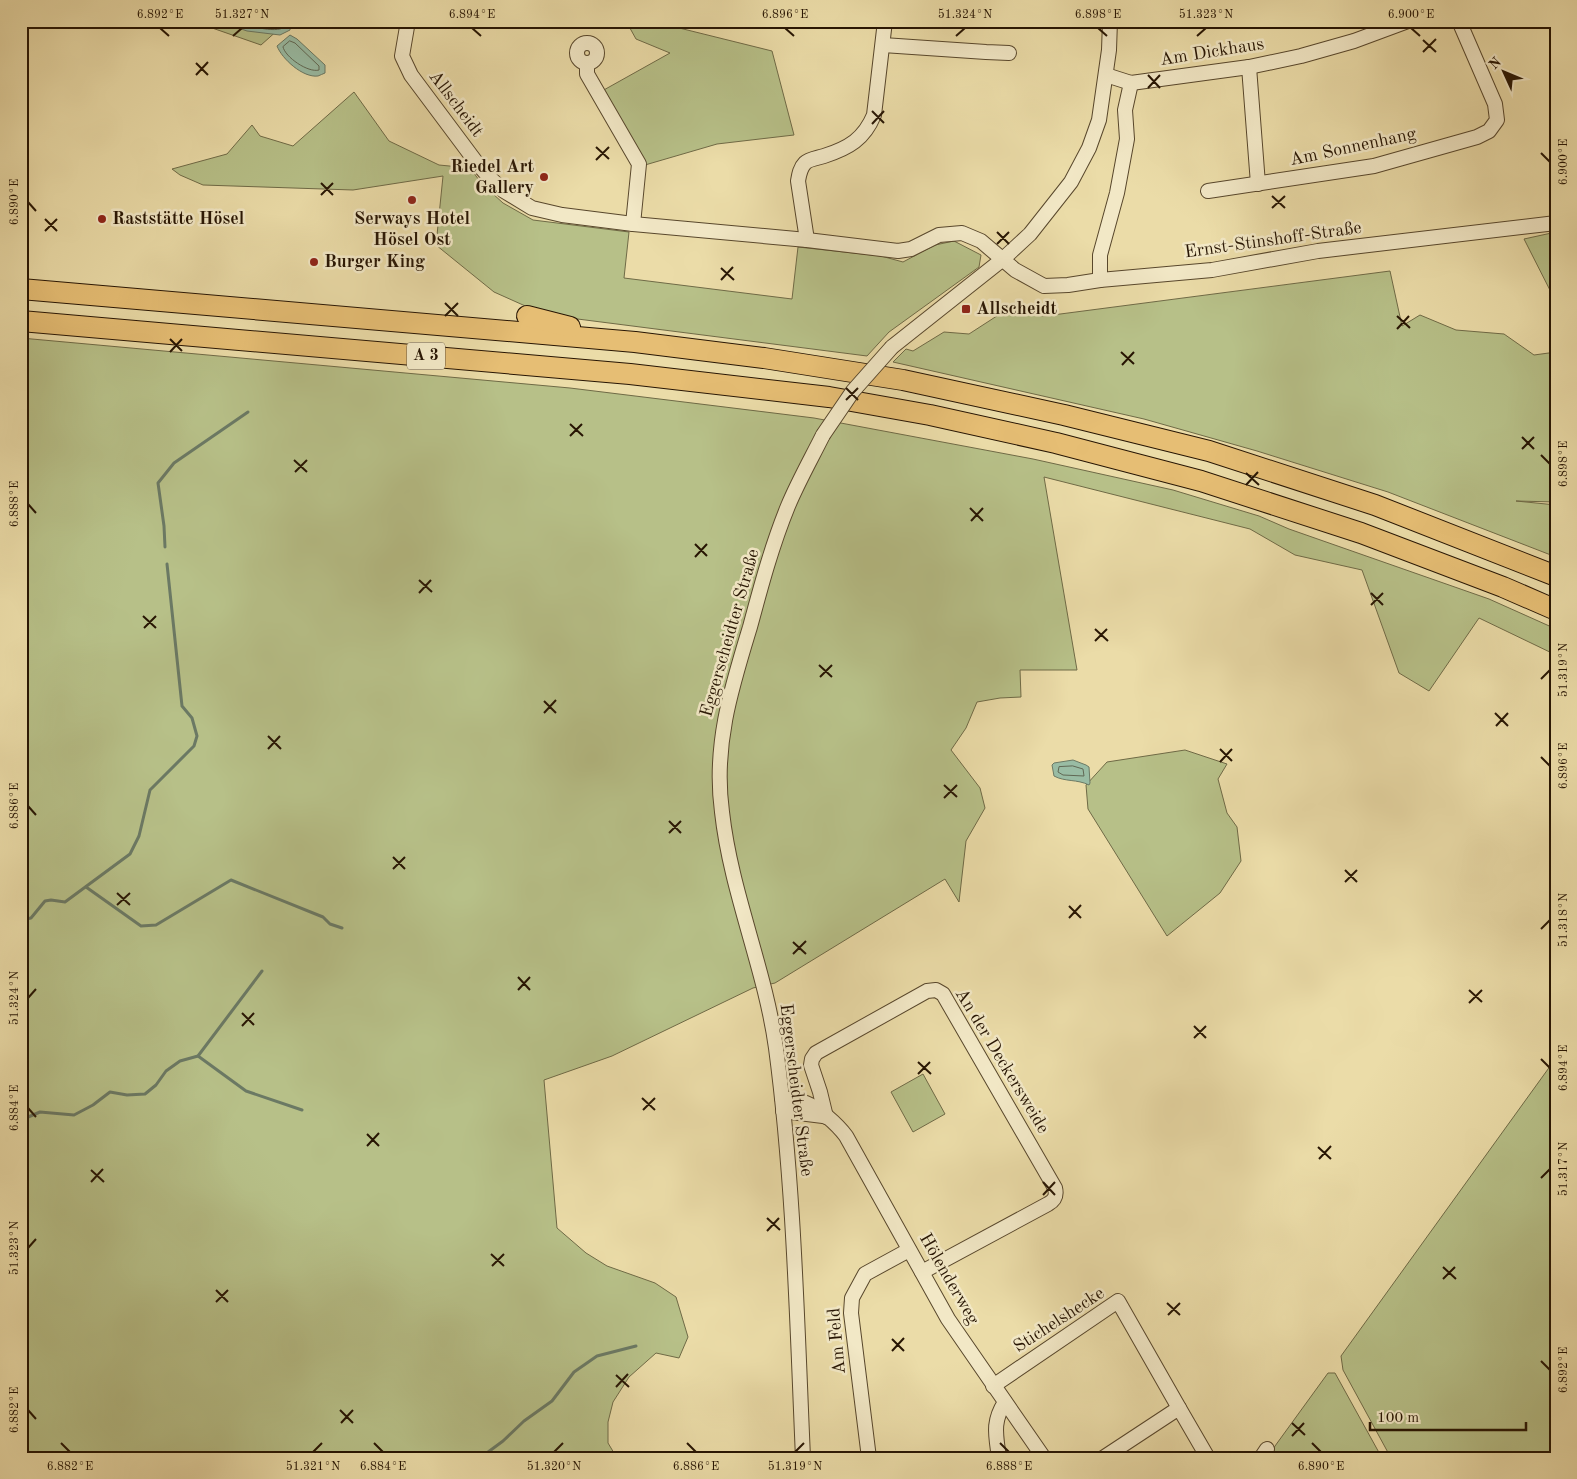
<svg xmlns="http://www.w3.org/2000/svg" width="1577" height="1479" viewBox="0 0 1577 1479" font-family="'Old Standard TT',serif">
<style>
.green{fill:#b7c088;stroke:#6f6a46}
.water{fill:#99bca4;stroke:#6b7964}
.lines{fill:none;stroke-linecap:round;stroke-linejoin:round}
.shore{stroke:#606854;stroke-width:1}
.stream{stroke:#6b7964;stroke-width:3}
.minor-casing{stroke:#58472c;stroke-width:16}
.highway-casing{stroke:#271503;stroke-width:22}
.minor{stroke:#f2e8c6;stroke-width:14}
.highway{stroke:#e6be74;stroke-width:20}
.minor-bridge-casing{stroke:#58472c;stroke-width:16;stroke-linecap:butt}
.minor-bridge{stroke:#f2e8c6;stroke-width:14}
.ticks{fill:none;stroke:#271503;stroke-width:2}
.poi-dot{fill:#8f2418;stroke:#f2e8c6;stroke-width:2}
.labels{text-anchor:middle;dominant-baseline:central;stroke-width:5;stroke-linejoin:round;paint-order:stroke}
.shield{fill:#f2e8c6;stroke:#64543e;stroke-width:1}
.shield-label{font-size:16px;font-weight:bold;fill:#271503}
.street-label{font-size:18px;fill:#271503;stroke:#f2e8c6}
.poi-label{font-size:18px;font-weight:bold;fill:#271503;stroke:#f2e8c6;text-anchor:start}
.neatline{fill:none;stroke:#271503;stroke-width:2}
.ticks-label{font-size:12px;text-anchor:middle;fill:#271503}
</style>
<rect width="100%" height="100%" fill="#ebdca8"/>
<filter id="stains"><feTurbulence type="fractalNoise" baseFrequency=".004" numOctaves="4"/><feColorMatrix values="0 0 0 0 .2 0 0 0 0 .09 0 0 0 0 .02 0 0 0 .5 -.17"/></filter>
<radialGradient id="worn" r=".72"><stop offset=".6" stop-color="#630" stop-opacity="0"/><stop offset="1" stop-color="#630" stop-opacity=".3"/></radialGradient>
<!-- green -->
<g class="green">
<polygon points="192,21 288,21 261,45"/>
<polygon points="626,21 651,21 772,51 794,135 717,144 645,165 602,91 670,53 636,39"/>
<polygon points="1547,21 1556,21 1556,48"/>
<polygon points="354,92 389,141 439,165 470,168 482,184 503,203 533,220 629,232 624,278 792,299 798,247 881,256 903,262 935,245 954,241 981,255 979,267 889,332 867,356 562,317 532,309 494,292 436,245 443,176 353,190 203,185 180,175 172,169 227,154 252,125 260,136 293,146"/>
<polygon points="1556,232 1556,302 1524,239"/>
<polygon points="1390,271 1402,326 1420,315 1456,330 1504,334 1534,355 1556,352 1556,502 1516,501 1556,505 1556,557 1388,492 1257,451 1144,419 893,362 906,349 913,351 944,332 969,334 1003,312 1045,316"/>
<polygon points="21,338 570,388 814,418 1033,459 1173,490 1259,516 1289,529 1489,599 1556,629 1556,655 1479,618 1429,691 1399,673 1362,570 1295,555 1250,529 1044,477 1077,670 1020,670 1021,697 1000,698 977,702 966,728 951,750 980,788 985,808 966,841 959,902 945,879 775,983 753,988 612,1056 544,1080 557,1228 586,1253 607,1266 655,1283 676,1297 688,1337 679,1358 656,1353 629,1377 613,1402 608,1422 608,1443 617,1458 21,1458"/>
<polygon points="1185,750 1227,764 1218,779 1227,813 1237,827 1241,861 1220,893 1167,936 1088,809 1086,785 1107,762"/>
<polygon points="1556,1058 1556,1458 1391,1458 1343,1370 1341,1356"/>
<polygon points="923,1074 945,1114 913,1132 891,1092"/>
<polygon points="1328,1373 1335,1373 1382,1458 1268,1458 1275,1446"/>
</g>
<!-- water -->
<g class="water">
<polygon points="219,21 291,21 290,30 280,35 247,31"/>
<path d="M290 35 297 39 325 65V73C323 74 320 75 318 76 303 78 282 59 277 46Z"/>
<path d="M1073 760 1086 765 1089 767 1090 783 1089 785C1077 779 1065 782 1054 776L1052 765 1054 763Z"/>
</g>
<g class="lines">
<!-- shore -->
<g class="shore">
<path d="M234 21C247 25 274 34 285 27L286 21"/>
<path d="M290 41 295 43 319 66V70C308 73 285 57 283 47Z"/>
<polygon points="1073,766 1083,769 1084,776 1063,775 1058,772 1059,767"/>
</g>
<!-- stream -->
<g class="stream">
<polyline points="165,547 164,526 158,483 174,463 248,412"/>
<polyline points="86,887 141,926 156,925 231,880 323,917 330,924 342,928"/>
<polyline points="21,920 31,918 45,901 51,900 65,902 130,854 139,836 150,790 194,746 197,736 192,718 182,706 167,564"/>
<polyline points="198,1056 246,1091 302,1110"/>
<polyline points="21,1120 40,1112 74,1115 93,1105 110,1092 127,1095 145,1094 156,1085 166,1071 180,1061 198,1056 262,971"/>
<polyline points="59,1458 60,1454"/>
<polyline points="480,1458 503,1441 524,1421 552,1401 574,1372 597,1356 636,1346"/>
</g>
<!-- minor casing -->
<g class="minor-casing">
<g id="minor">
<polyline points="408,21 402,56 411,75 476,162 490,178 504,191 532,208 562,215 633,224 807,240 898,251 911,249 939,235 962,233 981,241 1015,270 1044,286 1068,285 1100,280 1212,270 1318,251 1556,223"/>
<circle cx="587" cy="53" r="10"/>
<polyline points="883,45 986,52 1009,53"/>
<polyline points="587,63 587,74 639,164 633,224"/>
<polyline points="1249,67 1258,184"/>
<polyline points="1106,75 1131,83 1249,67 1301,56 1354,41 1408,21"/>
<polyline points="1208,191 1374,166 1477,137 1489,131 1497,120 1495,104 1459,21"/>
<path d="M807 240 798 181C799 175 800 168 805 163 809 159 818 158 824 156 849 148 864 139 874 115L885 21"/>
<polyline points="1100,280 1100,255 1117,193 1127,139 1125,110 1131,83"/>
<polyline points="892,347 1003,259 1030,234 1071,182 1089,148 1099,120 1109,50 1110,21"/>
<path d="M782 1098C790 1099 798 1100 806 1103 819 1108 837 1124 846 1136L948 1319 1044 1458"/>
<polyline points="783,1111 823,1116"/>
<path d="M826 1117 820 1092 811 1065 812 1059 816 1053 927 991 936 990 943 994 1055 1188C1057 1196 1055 1200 1048 1204L922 1272"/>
<polyline points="993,1386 1118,1301 1179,1408"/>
<path d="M803 1458C797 1321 794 1184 776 1048 765 968 731 893 722 812 713 746 731 689 750 627 761 586 772 545 788 506 798 482 811 459 823 435"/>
<polyline points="869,1458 851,1313 852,1298 865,1274 909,1250"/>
<path d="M999 1458C996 1435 992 1422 1005 1402"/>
<polyline points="1103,1458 1179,1408 1208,1458"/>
<polyline points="1261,1458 1267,1449"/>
</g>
</g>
<!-- highway casing -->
<g class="highway-casing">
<g id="highway">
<polyline points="21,289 635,342 764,358 903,380 1064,415 1209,451 1375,505 1556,576"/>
<polyline points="527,316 570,327"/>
<polyline points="21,321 630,374 829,397 930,415 1056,443 1201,481 1361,533 1503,587 1556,610"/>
</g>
</g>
<!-- minor -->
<use href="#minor" class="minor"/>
<!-- highway -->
<use href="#highway" class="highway"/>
<!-- minor-bridge casing -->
<g class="minor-bridge-casing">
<polyline id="minor-bridge" points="823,435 853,391 892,347"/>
</g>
<!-- minor-bridge -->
<use href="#minor-bridge" class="minor-bridge"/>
</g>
<!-- ticks -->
<path class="ticks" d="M160 28 169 36M472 28 481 36M785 28 794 36M1098 28 1107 36M1411 28 1420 36M233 36 242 28M956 36 965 28M1197 36 1206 28M1423 40 1436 52M1423 52 1436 39M196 63 208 75M196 75 208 62M1148 75 1160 88M1148 88 1160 75M872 111 884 123M872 124 884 111M596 147 609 159M1541 153 1550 162M596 160 609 147M321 183 333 195M321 195 333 183M1272 196 1285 208M28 202 36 211M1272 208 1285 196M45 219 57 231M45 231 57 219M997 232 1009 244M997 244 1009 232M721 268 734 280M721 280 733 267M445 303 458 316M445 316 458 303M1397 316 1410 328M1397 329 1409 316M170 339 182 351M170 352 182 339M1121 352 1134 364M1122 365 1134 352M846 388 858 400M846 400 858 388M570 424 583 436M570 436 582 424M1522 437 1534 449M1522 449 1534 437M1541 455 1550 464M294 460 307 472M295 472 307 460M1246 473 1259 485M1246 485 1258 472M28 504 36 513M970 508 983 521M971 521 983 508M695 544 707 556M695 557 707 544M419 580 432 592M419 593 431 580M1371 593 1383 605M1371 605 1383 593M143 616 156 628M144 628 156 616M1095 629 1108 641M1095 641 1107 629M819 665 832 677M820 677 832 665M1541 679 1550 670M544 701 556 713M544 713 556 700M1495 713 1508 726M1496 726 1508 713M268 736 281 749M268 749 280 736M1220 749 1232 761M1541 757 1550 766M1220 762 1232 749M944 785 957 797M944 798 957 785M28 806 36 815M669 821 681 833M669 833 681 821M393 857 405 869M393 869 405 857M1345 870 1357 882M1345 882 1357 870M117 893 130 905M117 905 130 893M1069 906 1081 918M1069 918 1081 905M1541 929 1550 920M793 942 806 954M793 954 806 941M518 977 530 990M518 990 530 977M1469 990 1482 1002M28 998 36 989M1469 1003 1482 990M242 1013 254 1025M242 1026 254 1013M1194 1026 1206 1038M1194 1038 1206 1026M1541 1059 1550 1068M918 1062 931 1074M918 1074 930 1062M642 1098 655 1110M28 1108 36 1117M643 1110 655 1098M367 1134 379 1146M367 1146 379 1133M1318 1147 1331 1159M1319 1159 1331 1146M91 1170 104 1182M1541 1178 1550 1169M91 1182 103 1169M1043 1182 1055 1195M1043 1195 1055 1182M767 1218 780 1230M767 1231 779 1218M28 1248 36 1239M491 1254 504 1266M492 1266 504 1254M1443 1267 1456 1279M1443 1279 1455 1267M216 1290 228 1302M216 1302 228 1290M1167 1303 1180 1315M1168 1315 1180 1303M892 1339 904 1351M892 1351 904 1338M1541 1361 1550 1370M616 1375 629 1387M616 1387 628 1374M28 1410 36 1419M340 1410 353 1423M341 1423 353 1410M1292 1423 1305 1435M1292 1436 1304 1423M61 1443 70 1452M374 1443 383 1452M687 1443 696 1452M1000 1443 1009 1452M1312 1443 1321 1452M313 1452 322 1443M554 1452 563 1443M795 1452 804 1443"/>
<!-- markers -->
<g class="poi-dot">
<circle cx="544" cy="177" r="5"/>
<circle cx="412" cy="200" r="5"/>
<circle cx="102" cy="219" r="5"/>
<circle cx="314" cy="262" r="5"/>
<rect x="961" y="304" width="10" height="10" rx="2.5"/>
</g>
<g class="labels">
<!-- shield labels -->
<rect class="shield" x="407" y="342.5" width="38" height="27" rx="4"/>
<g class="shield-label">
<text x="426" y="356">A 3</text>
</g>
<!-- street labels -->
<g class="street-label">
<text transform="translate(1212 52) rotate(-9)">Am Dickhaus</text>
<text transform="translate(456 104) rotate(53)">Allscheidt</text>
<text transform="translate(1353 147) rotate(-12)">Am Sonnenhang</text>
<text transform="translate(1273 240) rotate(-8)">Ernst-Stinshoff-Straße</text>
<text transform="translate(730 633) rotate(-74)">Eggerscheidter Straße</text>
<text transform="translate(1002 1061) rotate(59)">An der Deckersweide</text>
<text transform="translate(796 1090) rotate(83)">Eggerscheidter Straße</text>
<text transform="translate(949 1279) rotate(60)">Hölenderweg</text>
<text transform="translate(1059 1320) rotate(-33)">Stichelshecke</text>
<text transform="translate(837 1341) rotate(-95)">Am Feld</text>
</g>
<!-- poi labels -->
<g class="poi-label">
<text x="534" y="167" text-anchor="end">Riedel Art<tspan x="534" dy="21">Gallery</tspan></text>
<text x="112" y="219">Raststätte Hösel</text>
<text x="412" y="219" text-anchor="middle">Serways Hotel<tspan x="412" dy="21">Hösel Ost</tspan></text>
<text x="324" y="262">Burger King</text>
<text x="976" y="309">Allscheidt</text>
</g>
</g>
<!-- margin -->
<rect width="1577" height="1479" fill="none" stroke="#ebdca8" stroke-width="55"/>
<!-- north arrow -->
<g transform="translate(1504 72) rotate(314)" stroke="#f2e8c6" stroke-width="4" paint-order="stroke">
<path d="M0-4L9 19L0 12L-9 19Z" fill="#271503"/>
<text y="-8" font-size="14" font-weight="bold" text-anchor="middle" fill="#271503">N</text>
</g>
<!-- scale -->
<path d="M1370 1422v8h156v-8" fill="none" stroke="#271503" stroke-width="2.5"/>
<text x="1377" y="1422" font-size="15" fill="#271503" stroke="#f2e8c6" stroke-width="4" paint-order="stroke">100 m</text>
<rect x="28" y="28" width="1522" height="1424" class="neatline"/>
<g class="ticks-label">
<text x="160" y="18">6.892°E</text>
<text x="242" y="18">51.327°N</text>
<text x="472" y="18">6.894°E</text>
<text x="785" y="18">6.896°E</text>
<text x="965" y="18">51.324°N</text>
<text x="1098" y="18">6.898°E</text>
<text x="1206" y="18">51.323°N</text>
<text x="1411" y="18">6.900°E</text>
<text transform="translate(1563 162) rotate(-90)" y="4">6.900°E</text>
<text transform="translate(14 202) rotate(-90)" y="4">6.890°E</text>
<text transform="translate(1563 464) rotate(-90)" y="4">6.898°E</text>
<text transform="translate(14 504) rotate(-90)" y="4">6.888°E</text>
<text transform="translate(1563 670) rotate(-90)" y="4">51.319°N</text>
<text transform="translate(1563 766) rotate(-90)" y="4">6.896°E</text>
<text transform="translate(14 806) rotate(-90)" y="4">6.886°E</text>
<text transform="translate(1563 920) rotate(-90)" y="4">51.318°N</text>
<text transform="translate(14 998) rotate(-90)" y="4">51.324°N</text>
<text transform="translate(1563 1068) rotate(-90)" y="4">6.894°E</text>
<text transform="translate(14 1108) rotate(-90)" y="4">6.884°E</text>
<text transform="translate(1563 1169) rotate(-90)" y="4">51.317°N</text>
<text transform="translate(14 1248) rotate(-90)" y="4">51.323°N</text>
<text transform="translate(1563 1370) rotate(-90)" y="4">6.892°E</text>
<text transform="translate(14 1410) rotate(-90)" y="4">6.882°E</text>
<text x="70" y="1470">6.882°E</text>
<text x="313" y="1470">51.321°N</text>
<text x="383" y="1470">6.884°E</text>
<text x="554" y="1470">51.320°N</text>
<text x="696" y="1470">6.886°E</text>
<text x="795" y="1470">51.319°N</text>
<text x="1009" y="1470">6.888°E</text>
<text x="1321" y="1470">6.890°E</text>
</g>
<rect width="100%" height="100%" filter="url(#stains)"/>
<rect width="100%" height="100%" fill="url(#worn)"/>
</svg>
